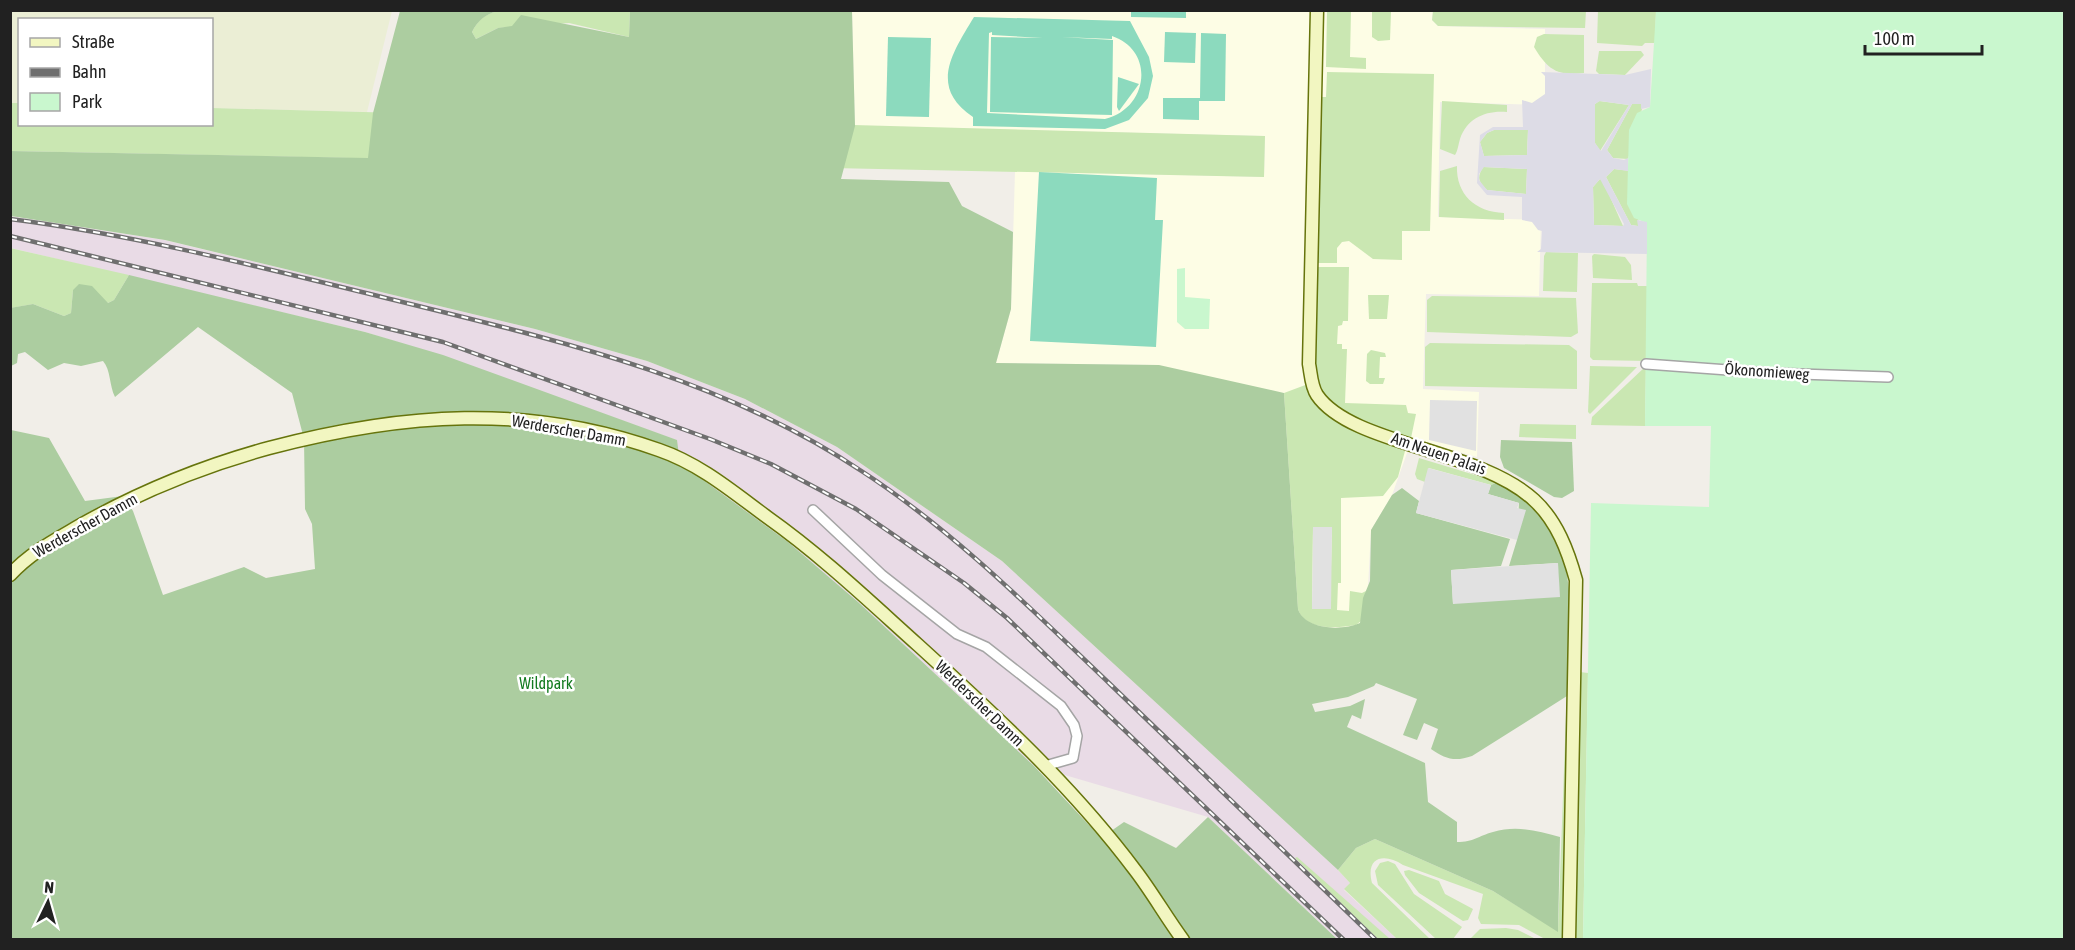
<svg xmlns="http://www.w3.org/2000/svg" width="2075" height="950" viewBox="0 0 2075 950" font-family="'Asap Condensed',sans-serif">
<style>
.industrial{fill:#e9dbe6}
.education{fill:#fdfde5}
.farmland{fill:#ebeed5}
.grass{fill:#cae7b2;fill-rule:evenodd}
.forest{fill:#accda0}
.park{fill:#c9f7ce}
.pitch{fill:#8cdabe;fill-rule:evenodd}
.parking{fill:#e1e1e1}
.plaza{fill:#dddce6;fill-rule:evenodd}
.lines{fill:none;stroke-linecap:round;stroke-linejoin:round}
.street-casing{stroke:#a5a5a5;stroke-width:12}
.secondary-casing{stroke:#66740c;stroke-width:15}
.street{stroke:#fff;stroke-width:9}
.secondary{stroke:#f2f6c1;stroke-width:12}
.rail-casing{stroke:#6f6f6f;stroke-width:4.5}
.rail{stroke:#fff;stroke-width:2;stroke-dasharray:7;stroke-linecap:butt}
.labels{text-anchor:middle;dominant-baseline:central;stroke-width:5;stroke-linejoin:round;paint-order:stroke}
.street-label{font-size:16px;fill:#212121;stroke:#fff}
.park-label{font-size:16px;fill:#137b1f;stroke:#fff}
</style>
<rect width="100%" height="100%" fill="#f1eee8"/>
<!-- industrial -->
<polygon class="industrial" points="10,216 164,240 535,329 647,361 745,399 837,447 1002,561 1338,870 1350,883 1344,890 1397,939 1337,939 1208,817 1034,766 858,602 788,542 680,463 676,440 443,356 365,332 11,248"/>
<!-- education -->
<polygon class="education" points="1433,10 1432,20 1438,26 1545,29 1545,105 1440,102 1438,217 1541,220 1539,296 1426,294 1423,389 1479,392 1477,457 1412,439 1392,495 1371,530 1366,626 1299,635 1159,365 996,363 1011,309 1015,171 1264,177 1265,136 855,126 852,11"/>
<!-- farmland -->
<polygon class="farmland" points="11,10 392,10 392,11 367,112 212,108 212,20 20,20 19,103 11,103"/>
<!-- grass -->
<g class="grass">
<polygon points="1598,10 1656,11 1655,43 1645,43 1642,46 1597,43"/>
<path d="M497 11H630L629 37 569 23 498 28 476 39 472 32C478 20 484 15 497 11Z"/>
<polygon points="1327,11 1351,11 1350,57 1366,58 1366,69 1326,67"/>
<polygon points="1372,11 1391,12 1390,40 1378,41 1372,37"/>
<polygon points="1433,11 1586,11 1585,28 1438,26 1432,20"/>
<path d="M1544 34 1584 35V73C1557 76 1548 70 1534 47L1537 37Z"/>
<polygon points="1599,51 1641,51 1644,55 1625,75 1599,74 1596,71"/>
<polygon points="1327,72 1434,74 1430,231 1402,231 1402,260 1373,259 1349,241 1342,242 1337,248 1337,263 1317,263 1320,97 1326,97"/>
<path d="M1442 101 1507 105V112C1486 110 1467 118 1460 139 1458 146 1458 150 1455 155L1440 149Z"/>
<polygon points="1599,101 1629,105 1600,151 1595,143 1595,104"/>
<polygon points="11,103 19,103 20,124 212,124 212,108 1265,136 1264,177 11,151"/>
<polygon points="1632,104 1641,104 1642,109 1628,159 1613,158 1607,150"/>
<polygon points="1494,130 1528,130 1527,155 1484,156 1480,142 1487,133"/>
<path d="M1457 166C1456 194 1475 212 1504 213V220L1439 217 1440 171Z"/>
<path d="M1483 167 1527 169 1526 194 1487 190C1478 182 1477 177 1483 167Z"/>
<polygon points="1614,169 1631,171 1639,212 1638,226 1631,225 1606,177"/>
<polygon points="1600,179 1603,181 1623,226 1594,225 1593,187"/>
<polygon points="10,248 129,275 114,300 108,303 73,290 71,313 64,316 33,304 11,308"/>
<polygon points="1546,252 1578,253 1577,292 1543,291 1544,256"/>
<polygon points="1594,254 1625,257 1631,265 1632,280 1593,278 1592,256"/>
<polygon points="1316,267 1349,267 1348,321 1343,321 1342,325 1338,326 1337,344 1342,344 1342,349 1347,349 1345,403 1406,405 1408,413 1416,414 1411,438 1366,424 1339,411 1321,390 1315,373"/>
<polygon points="1592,283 1637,283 1638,286 1648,286 1647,361 1593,360 1590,357"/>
<polygon points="1368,295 1389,295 1387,319 1369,319"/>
<polygon points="1432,296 1576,298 1578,333 1571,337 1427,332 1427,300"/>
<polygon points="1430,343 1569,345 1577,351 1577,389 1425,386 1425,347"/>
<polygon points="1371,350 1385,353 1386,357 1380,357 1379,378 1385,378 1383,384 1370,384 1366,381 1367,354"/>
<polygon points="1590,366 1637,367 1590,414 1588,412"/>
<polygon points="1646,366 1645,426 1591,425 1592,417"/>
<path d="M1308 384 1333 418 1405 451 1398 477 1383 496 1341 498V583H1338L1337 610 1349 611 1350 591 1362 593 1366 591 1361 621 1356 625C1337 628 1305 631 1298 609L1284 393ZM1313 527H1332L1330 609H1312Z"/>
<polygon points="1520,424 1576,425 1576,439 1519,437"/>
<polygon points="1419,458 1498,482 1491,485 1429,468 1425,482 1417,479 1415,474"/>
<polygon points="1580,672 1588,673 1583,939 1574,940"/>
<path d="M1567 688H1570L1564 939H1545L1519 925 1481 924 1478 918 1483 894 1403 865C1385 853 1365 856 1372 883L1430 939H1397L1344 889 1350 883 1338 870 1356 848 1375 839 1493 891 1558 931Z"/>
<polygon points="1297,857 1390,939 1378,939 1295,858"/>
<polygon points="1388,861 1395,864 1414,894 1462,927 1453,939 1436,939 1378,885 1375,871 1380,863"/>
<polygon points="1409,870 1439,881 1445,894 1473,909 1468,920 1463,921 1419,893 1405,875 1404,871"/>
<polygon points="1506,928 1518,930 1536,939 1470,939 1480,929"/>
</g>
<!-- forest -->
<g class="forest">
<path d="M400 11H497C485 15 478 20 472 32L476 39 498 28 512 26 521 15 629 37 630 11H852L855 126 841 179 949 182 962 206 1013 232 1011 309 996 363 1159 365 1284 393 1298 609C1305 630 1342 631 1360 623L1363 598 1370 581 1371 530 1392 495 1402 488 1419 501 1416 513 1510 539 1501 566 1451 570 1453 604 1558 563 1509 566 1517 540 1519 503 1488 494 1491 485 1498 482C1510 490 1525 498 1535 509 1583 560 1569 633 1567 696L1472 756C1455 762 1445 759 1431 749L1438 729 1424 723 1417 740 1403 735 1417 699 1376 683 1374 686 1348 697 1312 704 1315 712 1350 706 1365 699 1361 719 1352 715 1347 727 1425 763 1428 802 1457 822V842C1474 842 1478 836 1493 832 1517 825 1537 831 1560 837L1558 932 1493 891 1375 839 1356 848 1338 870 1002 561 837 447 745 399 647 361 535 329 165 240 11 216V151L368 158 373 113Z"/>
<path d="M129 275 365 332 443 355 677 440 680 463 788 542 858 602 1034 766 1101 838 1124 822 1176 848 1208 817 1337 939H11V430L49 438 85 501 123 496 133 511 163 595 244 567 266 578 315 569 312 524 305 509 304 439 292 393 198 327 115 397C109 385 111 370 103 361L81 366 64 363 48 370 25 352 18 354 17 363 11 366 10 308 33 304 64 316 71 313 73 290 79 284 92 286 108 303 114 300Z"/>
<polygon points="1501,440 1572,442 1574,491 1562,498 1554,497 1504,468 1500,457"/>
</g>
<!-- park -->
<g class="park">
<polygon points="1656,11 2064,11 2064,939 1583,940 1591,503 1709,507 1711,426 1645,426 1647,223 1634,218 1627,204 1629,130 1637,113 1650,107"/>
<polygon points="1185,268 1185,297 1210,299 1209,329 1185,329 1177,322 1177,269"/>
</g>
<!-- pitch -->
<g class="pitch">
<polygon points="1131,11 1186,11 1186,18 1131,17"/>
<path d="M974 17 1130 21 1149 57 1153 76 1148 98 1129 120 1105 129 973 126V117C928 87 953 52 974 17ZM992 32V35L1043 38 991 37 990 112 1112 115 1113 40 1061 37 1112 39V36C1156 51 1148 109 1105 119L987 113 989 33Z"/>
<polygon points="1165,32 1196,33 1195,63 1164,62"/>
<polygon points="1201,33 1226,34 1225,101 1199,101 1199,120 1163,119 1163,98 1200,98"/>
<polygon points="888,37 931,38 929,117 886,116"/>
<polygon points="1118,77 1139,84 1119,111 1117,107"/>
<polygon points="1039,172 1157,178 1155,220 1163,220 1156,347 1030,341"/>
</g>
<!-- parking -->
<g class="parking">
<polygon points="1430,400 1477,401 1476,451 1429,440"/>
<polygon points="1428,468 1491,485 1488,494 1519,503 1517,508 1526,510 1517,540 1416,513"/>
<polygon points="1313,527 1332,527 1331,609 1312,609"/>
<polygon points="1558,563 1560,597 1453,604 1451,570"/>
</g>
<!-- plaza -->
<path class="plaza" d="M1651 69 1650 107 1641 109V104H1632L1607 150 1613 158 1624 160 1628 158V171L1614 169 1606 177 1631 225 1638 226 1637 220 1647 222V254L1537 252 1541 249 1542 231 1538 230 1532 222 1522 220V197L1487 195 1477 183 1480 135 1493 127H1523L1522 100 1532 103 1545 94V76L1541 72 1625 75ZM1600 101 1629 105 1601 151 1595 143V104ZM1494 130H1528L1527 155 1484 156 1480 142 1487 133ZM1484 167 1527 169 1526 194 1487 190 1479 180V174ZM1600 179 1624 224 1623 226 1594 225 1593 187Z"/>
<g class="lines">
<!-- street casing -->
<g class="street-casing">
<g id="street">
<polyline points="1646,364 1769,373 1888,377"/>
<polyline points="813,510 882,575 957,634 986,647 1061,706 1074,725 1077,736 1073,758 1045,766"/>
</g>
</g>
<!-- secondary casing -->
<g class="secondary-casing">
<g id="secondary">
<path d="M1317 10 1309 364C1311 374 1311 386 1317 395 1351 445 1479 449 1534 500 1557 521 1568 551 1576 580L1569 940"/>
<path d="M10 575C30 553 55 540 79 526 139 492 203 466 269 448 402 413 527 403 659 450 700 464 733 492 767 517 822 556 869 601 918 645 995 715 1072 786 1135 870 1152 892 1166 917 1183 940"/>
</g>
</g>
<!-- street -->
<use href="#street" class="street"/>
<!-- secondary -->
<use href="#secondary" class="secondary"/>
<!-- rail casing -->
<g class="rail-casing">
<g id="rail">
<path d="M10 219C135 235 256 266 378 296 547 338 716 374 863 472 955 532 1032 610 1111 685 1199 770 1288 854 1376 940"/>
<polyline points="10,236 443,342 710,439 771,464 856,509 964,583 1007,618 1344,940"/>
</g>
</g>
<!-- rail -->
<use href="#rail" class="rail"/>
</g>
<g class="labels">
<!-- street labels -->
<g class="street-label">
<text transform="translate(1767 371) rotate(4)">Ökonomieweg</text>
<text transform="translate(569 430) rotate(10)">Werderscher Damm</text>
<text transform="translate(1439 453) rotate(19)">Am Neuen Palais</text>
<text transform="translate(85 525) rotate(-29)">Werderscher Damm</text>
<text transform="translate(980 703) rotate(44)">Werderscher Damm</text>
</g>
<!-- park labels -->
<g class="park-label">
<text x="546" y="683">Wildpark</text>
</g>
</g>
<!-- border -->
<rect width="2075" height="950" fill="none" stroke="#212121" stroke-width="24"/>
<!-- legend -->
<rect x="18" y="18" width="195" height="108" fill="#ffffff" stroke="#a6a6a6" stroke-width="1.5"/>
<rect x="30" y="38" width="30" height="9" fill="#f2f6c1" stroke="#a6a6a6" stroke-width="1.5"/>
<text x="72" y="48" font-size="18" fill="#212121">Straße</text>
<rect x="30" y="68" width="30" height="9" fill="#6f6f6f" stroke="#a6a6a6" stroke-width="1.5"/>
<text x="72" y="78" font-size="18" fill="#212121">Bahn</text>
<rect x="30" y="93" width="30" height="18" fill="#c9f7ce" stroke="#a6a6a6" stroke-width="1.5"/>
<text x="72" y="108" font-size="18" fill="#212121">Park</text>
<!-- north arrow -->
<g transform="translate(48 902) rotate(5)" stroke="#ffffff" stroke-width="4.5" paint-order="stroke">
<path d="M0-4.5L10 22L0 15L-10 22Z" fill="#212121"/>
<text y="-9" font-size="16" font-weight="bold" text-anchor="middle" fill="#212121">N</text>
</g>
<!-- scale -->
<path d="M1865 45v9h117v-9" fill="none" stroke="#212121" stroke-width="3"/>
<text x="1874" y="45" font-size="18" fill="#212121" stroke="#ffffff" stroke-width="4.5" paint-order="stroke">100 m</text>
</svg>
